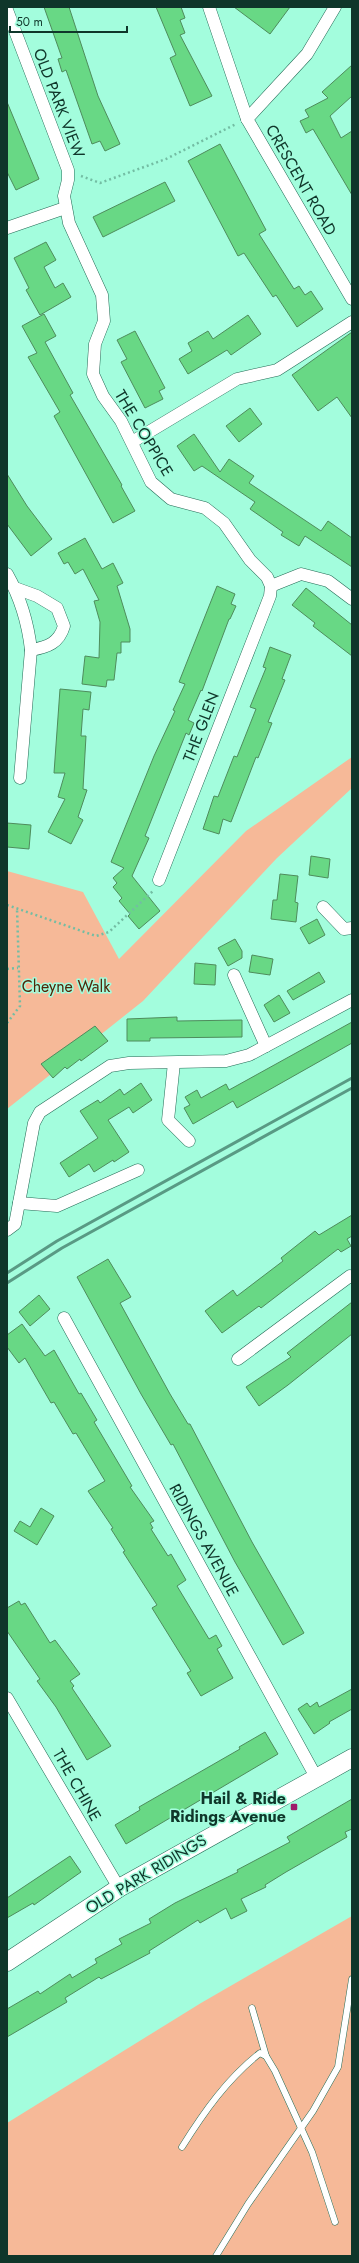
<svg xmlns="http://www.w3.org/2000/svg" width="359" height="2263" viewBox="0 0 359 2263" font-family="Jost,sans-serif">
<style>
.green{fill:#f6b998}
.building{fill:#68d885;stroke:#4e8c5c}
.lines{fill:none;stroke-linecap:round;stroke-linejoin:round}
.lane-casing{stroke:#256b56;stroke-width:7}
.street-casing{stroke:#256b56;stroke-width:13}
.secondary-casing{stroke:#256b56;stroke-width:19}
.path{stroke:#73bda3;stroke-width:2.5;stroke-dasharray:2 3;stroke-linecap:butt}
.lane{stroke:#fff;stroke-width:6}
.street{stroke:#fff;stroke-width:12}
.secondary{stroke:#fff;stroke-width:18}
.rail{stroke:#599a84;stroke-width:3}
.poi-dot{fill:#9f1a6a;stroke:#a3fddd;stroke-width:1.5}
.labels{text-anchor:middle;dominant-baseline:central;stroke-width:3;stroke-linejoin:round;paint-order:stroke}
.street-label{font-size:16px;fill:#0f362a;stroke:#a3fddd}
.park-label{font-size:16px;fill:#502508;stroke:#a3fddd}
.poi-label{font-size:16px;font-weight:bold;fill:#0f362a;stroke:#a3fddd;text-anchor:end}
</style>
<rect width="100%" height="100%" fill="#a3fddd"/>
<!-- green -->
<g class="green">
<polygon points="352,757 352,788 277,858 143,1001 7,1109 7,871 83,892 119,959 246,831"/>
<polygon points="352,1916 352,2256 7,2256 7,2123 201,2003"/>
</g>
<!-- building -->
<g class="building">
<polygon points="44,7 69,7 98,96 120,144 105,151 100,141 92,144 66,70 62,72 58,59 62,58"/>
<polygon points="156,7 181,7 185,18 180,20 185,33 180,35 212,96 190,106 170,58 176,55"/>
<polygon points="234,7 290,7 270,34"/>
<polygon points="352,65 352,96 330,116 341,138 352,131 352,195 313,129 306,133 300,121 309,117 305,110 328,98 322,92"/>
<polygon points="7,102 39,179 16,190 7,172"/>
<polygon points="220,144 266,230 259,234 294,289 299,286 305,295 311,291 323,309 297,327 276,295 273,297 244,253 238,256 188,161"/>
<polygon points="165,182 175,201 103,237 93,217"/>
<polygon points="46,242 56,260 44,267 55,288 63,283 71,297 40,315 26,290 29,288 14,258"/>
<polygon points="44,314 56,336 45,342 73,393 70,395 122,485 121,486 135,511 113,523 54,416 60,412 28,357 37,353 22,326"/>
<polygon points="248,315 261,334 231,355 227,350 188,374 179,359 192,351 188,343 208,331 213,339"/>
<polygon points="135,331 165,388 159,391 163,399 145,408 121,362 127,359 117,340"/>
<polygon points="352,332 352,418 337,397 318,411 292,375"/>
<polygon points="250,408 262,424 239,442 226,426"/>
<polygon points="194,434 220,472 229,459 254,476 249,483 321,531 328,521 352,538 352,567 305,536 299,546 281,535 283,532 250,509 255,502 202,466 194,471 177,446"/>
<polygon points="7,474 27,506 52,539 31,556 7,524"/>
<polygon points="85,538 102,569 113,563 123,583 117,586 130,629 130,642 121,642 121,653 117,653 114,680 107,680 106,687 82,684 85,656 99,658 100,622 94,601 99,600 83,569 75,574 68,562 64,564 58,553"/>
<polygon points="217,586 235,594 231,604 236,606 230,619 229,619 202,691 201,690 188,720 194,723 189,735 186,733 145,836 149,838 132,876 160,911 139,929 128,916 130,914 119,901 122,898 113,887 117,883 113,878 124,868 111,862 154,756 175,711 173,710 185,684 179,682"/>
<polygon points="306,588 352,625 352,656 313,626 315,623 292,605"/>
<polygon points="270,647 291,655 282,679 285,680 268,722 272,723 258,758 256,757 231,822 223,819 219,834 203,829 214,796 218,797 234,756 237,757 256,709 250,707 266,668 263,667"/>
<polygon points="60,689 91,692 89,710 83,709 81,736 86,736 83,789 87,790 78,817 83,820 71,844 48,832 65,799 58,797 65,773 54,773"/>
<polygon points="7,823 31,825 29,849 7,847"/>
<polygon points="311,856 330,859 328,878 309,875"/>
<polygon points="280,874 298,876 295,902 298,903 296,922 271,919 273,900 277,900"/>
<polygon points="317,919 325,935 309,944 300,928"/>
<polygon points="235,939 242,951 242,958 228,966 218,948"/>
<polygon points="252,955 273,959 270,975 249,972"/>
<polygon points="195,963 216,965 215,985 194,984"/>
<polygon points="319,972 325,982 293,1000 287,991"/>
<polygon points="279,995 290,1013 274,1022 264,1005"/>
<polygon points="177,1017 177,1021 242,1020 242,1037 150,1038 150,1041 127,1041 127,1019"/>
<polygon points="352,1022 352,1043 237,1108 233,1101 193,1124 184,1108 190,1105 185,1097 197,1090 201,1098 226,1084 229,1090"/>
<polygon points="95,1026 108,1041 81,1061 80,1059 67,1069 65,1067 53,1078 41,1064"/>
<polygon points="141,1083 152,1100 133,1113 129,1107 108,1120 129,1152 114,1162 113,1160 94,1172 89,1164 69,1177 60,1163 98,1138 80,1111 98,1100 100,1103 120,1089 124,1095"/>
<polygon points="352,1215 352,1236 347,1239 351,1246 341,1252 338,1249 261,1308 259,1306 222,1333 205,1311 233,1290 237,1296 283,1261 281,1258 315,1231 319,1235"/>
<polygon points="108,1259 131,1297 120,1303 170,1394 188,1424 190,1424 252,1542 304,1633 283,1645 235,1562 173,1444 171,1445 141,1394 77,1277"/>
<polygon points="39,1295 50,1309 30,1326 19,1312"/>
<polygon points="352,1302 352,1334 288,1385 259,1406 246,1387 291,1357 287,1353"/>
<polygon points="22,1324 45,1356 54,1350 79,1394 81,1393 97,1420 94,1422 132,1486 130,1487 154,1521 150,1523 153,1528 151,1529 168,1556 171,1554 186,1580 177,1586 209,1639 216,1635 222,1646 217,1649 233,1678 201,1696 187,1673 191,1671 152,1608 157,1605 123,1552 125,1551 111,1529 113,1528 88,1491 105,1481 76,1433 73,1434 54,1402 51,1403 25,1358 19,1363 7,1347 7,1335"/>
<polygon points="41,1508 54,1516 37,1545 14,1531 20,1521 30,1527"/>
<polygon points="19,1601 21,1605 25,1603 50,1643 55,1640 80,1674 70,1681 74,1686 72,1688 111,1746 87,1760 56,1707 37,1681 40,1679 7,1631 7,1608"/>
<polygon points="352,1689 352,1709 329,1722 330,1723 314,1734 298,1709 307,1703 310,1707 317,1702 319,1707"/>
<polygon points="265,1732 278,1754 126,1844 115,1825 140,1810 139,1807 240,1749 239,1747"/>
<polygon points="352,1799 352,1829 345,1832 347,1837 286,1872 265,1885 266,1887 241,1899 247,1911 231,1919 226,1908 200,1923 198,1920 149,1951 150,1953 101,1979 99,1977 65,1998 67,2002 7,2037 7,2009 38,1991 40,1994 70,1974 72,1978 97,1963 95,1959 122,1944 119,1939 151,1923 149,1919 175,1903 238,1872 237,1870 290,1842 287,1837"/>
<polygon points="70,1856 81,1872 34,1905 33,1903 7,1918 7,1898"/>
</g>
<g class="lines">
<!-- lane casing -->
<g class="lane-casing">
<g id="lane">
<polyline points="252,2008 266,2056"/>
<path d="M182 2147C204 2112 227 2079 260 2053L266 2056 275 2071 312 2152 335 2222"/>
<polyline points="216,2256 248,2204 313,2111 338,2067 352,1979"/>
</g>
</g>
<!-- street casing -->
<g class="street-casing">
<g id="street">
<polyline points="209,7 247,119 352,299"/>
<polyline points="7,10 68,170 68,180 64,196 69,223 102,295 104,321 95,344 93,374 103,396 121,421 151,482 171,499 205,508 224,523 250,560 267,577 271,586 270,596 159,880"/>
<polyline points="247,119 307,54 335,7"/>
<polyline points="7,228 65,208"/>
<polyline points="132,442 237,379 277,370 352,322"/>
<path d="M7 574C20 597 28 623 31 650L20 778"/>
<polyline points="271,586 301,574 328,581 352,599"/>
<path d="M15 588 37 596 57 608 64 626C59 643 48 647 31 650"/>
<polyline points="323,907 344,929 352,928"/>
<polyline points="234,975 266,1046"/>
<polyline points="174,1063 168,1120 189,1141"/>
<polyline points="19,1203 57,1206 138,1170"/>
<polyline points="7,1230 15,1224 34,1123 40,1112 110,1066 129,1063 226,1061 249,1055 352,1000"/>
<polyline points="64,1318 316,1777"/>
<polyline points="238,1359 350,1276 352,1277"/>
<polyline points="7,1698 119,1888"/>
</g>
</g>
<!-- secondary casing -->
<g class="secondary-casing">
<polyline id="secondary" points="7,1962 119,1888 352,1758"/>
</g>
<!-- path -->
<g class="path">
<polyline points="81,176 100,183 166,159 236,124"/>
<polyline points="7,905 96,936 109,932 153,891"/>
<polyline points="7,969 18,968"/>
<polyline points="7,1023 20,1006 17,908"/>
</g>
<!-- lane -->
<use href="#lane" class="lane"/>
<!-- street -->
<use href="#street" class="street"/>
<!-- secondary -->
<use href="#secondary" class="secondary"/>
<!-- rail -->
<g class="rail">
<polyline points="7,1273 57,1241 352,1078"/>
<polyline points="7,1283 62,1248 352,1088"/>
</g>
</g>
<!-- markers -->
<rect class="poi-dot" x="290" y="1803" width="8" height="8" rx="2"/>
<g class="labels">
<!-- street labels -->
<g class="street-label">
<text transform="translate(59 103) rotate(69)">OLD PARK VIEW</text>
<text transform="translate(301 180) rotate(60)">CRESCENT ROAD</text>
<text transform="translate(144 433) rotate(59)">THE COPPICE</text>
<text transform="translate(201 727) rotate(-69)">THE GLEN</text>
<text transform="translate(204 1540) rotate(61)">RIDINGS AVENUE</text>
<text transform="translate(77 1785) rotate(60)">THE CHINE</text>
<text transform="translate(146 1874) rotate(-31)">OLD PARK RIDINGS</text>
</g>
<!-- park labels -->
<g class="park-label">
<text x="66" y="986">Cheyne Walk</text>
</g>
<!-- poi labels -->
<g class="poi-label">
<text x="286" y="1798">Hail &amp; Ride<tspan x="286" dy="18">Ridings Avenue</tspan></text>
</g>
</g>
<!-- border -->
<rect width="359" height="2263" fill="none" stroke="#0f362a" stroke-width="16"/>
<!-- scale -->
<path d="M10 26v6h117v-6" fill="none" stroke="#0f362a" stroke-width="2"/>
<text x="16" y="26" font-size="12" fill="#0f362a" stroke="#a3fddd" stroke-width="3" paint-order="stroke">50 m</text>
</svg>
